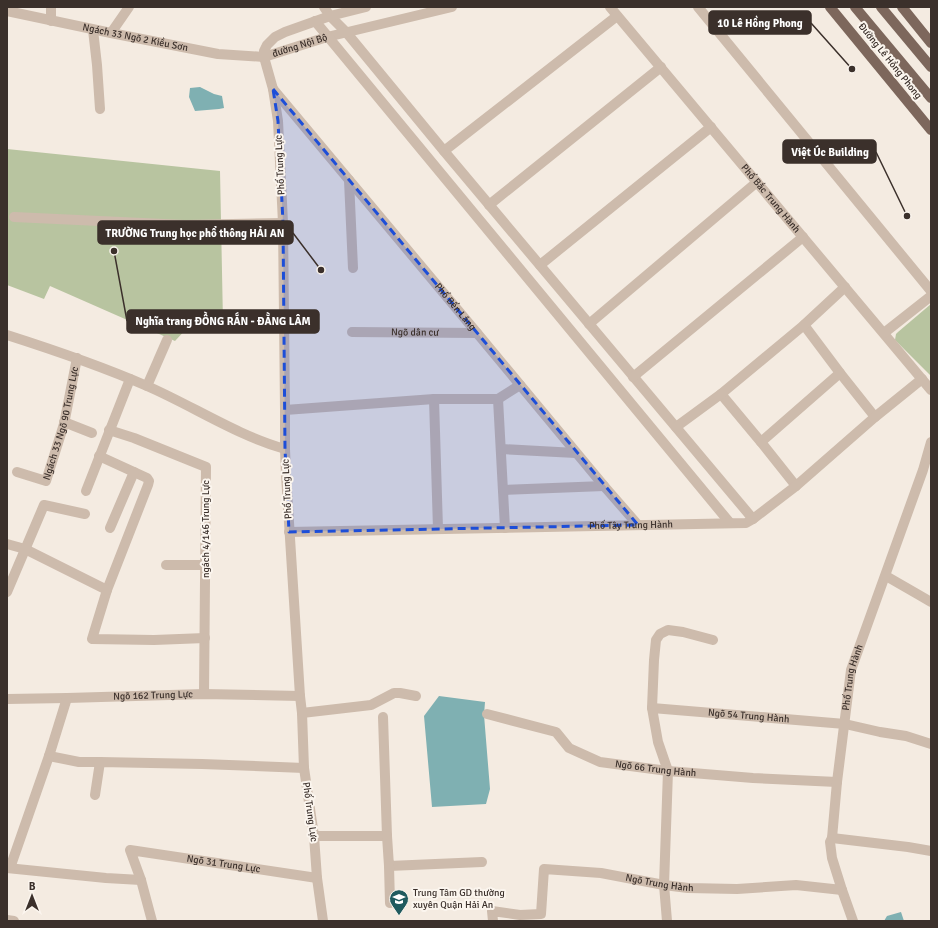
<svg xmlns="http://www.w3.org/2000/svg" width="938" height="928" viewBox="0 0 938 928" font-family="Signika,sans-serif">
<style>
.green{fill:#b8c4a0}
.water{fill:#7fb0b2}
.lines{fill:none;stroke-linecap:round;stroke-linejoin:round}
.minor{stroke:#cdbbac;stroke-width:10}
.major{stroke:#7d675c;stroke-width:10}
.marked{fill:#1d4ed8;fill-opacity:0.2;stroke:#1d4ed8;stroke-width:3;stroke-dasharray:8 5;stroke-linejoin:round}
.labels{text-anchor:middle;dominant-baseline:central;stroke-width:4;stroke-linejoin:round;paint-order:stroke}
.street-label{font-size:10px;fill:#3b302b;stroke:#fbf5ee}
.poi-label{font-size:10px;fill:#3b302b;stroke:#fbf5ee;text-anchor:start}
.leader{fill:none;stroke:#3b302b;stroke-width:1.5}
.callout-dot{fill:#3b302b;stroke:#fbf5ee;stroke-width:1.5}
.callout{fill:#3b302b;stroke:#3b302b;stroke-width:1.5}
.callout-label{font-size:11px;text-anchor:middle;font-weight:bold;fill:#fff}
</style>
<rect width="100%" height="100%" fill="#f4ebe1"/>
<!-- green -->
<g class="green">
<polygon points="7,149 220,171 223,322 221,331 189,326 175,341 50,286 44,299 7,285"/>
<polygon points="931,304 931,376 895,340 896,334 898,332"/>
</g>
<!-- water -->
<g class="water">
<polygon points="200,87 214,94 222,96 224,108 219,109 195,111 189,97 190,88"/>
<polygon points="439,696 485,702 484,715 490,789 486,804 432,807 424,716"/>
<polygon points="901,912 904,921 884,921 887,916"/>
</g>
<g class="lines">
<!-- minor -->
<g class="minor">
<polyline points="51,7 51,21"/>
<polyline points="324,7 330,16 346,32 444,151 753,519"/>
<path id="s1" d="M610 7 931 390"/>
<polyline points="698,7 931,291"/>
<path id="s2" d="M7 11 111 33 218 54 264 57 327 37 452 7"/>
<polyline points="315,21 730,523"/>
<polyline points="93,30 97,65 100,109"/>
<polyline points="111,33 129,7"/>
<path id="s3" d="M273 89 477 333 604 486 638 525"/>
<polyline points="444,151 617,16"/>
<polyline points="349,180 353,268"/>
<polyline points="489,205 661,67"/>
<polyline points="14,217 185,225 283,223"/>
<polyline points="540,265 711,127"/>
<polyline points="589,324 757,182"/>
<polyline points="804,325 840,373 875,417"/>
<path id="s4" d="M352 332 477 333"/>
<polyline points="884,333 931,296"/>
<path d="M7 335C54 350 101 366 147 386 193 406 236 435 285 449"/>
<polyline points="633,377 803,237"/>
<polyline points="147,386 167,340"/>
<polyline points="721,394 761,442 796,486"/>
<polyline points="498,399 505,528"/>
<polyline points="285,410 434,399"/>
<polyline points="64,422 92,433"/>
<polyline points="676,427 721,394 804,325 845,287"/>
<polyline points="109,430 134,438 206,467 204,694"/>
<polyline points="761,442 840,373"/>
<polyline points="501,449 576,453"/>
<polyline points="99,456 147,478 149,481 148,485 107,590 92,639 154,640 205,638"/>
<path id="s5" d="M17 472 46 481 64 424 77 358"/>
<polyline points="503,490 604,486"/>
<polyline points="86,491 130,379"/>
<polyline points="110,528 134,472"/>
<polyline points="438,529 434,399 498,399 520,385"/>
<path id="s6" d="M289 532 746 523 753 519 796 486 875 417 922 379"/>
<polyline points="7,544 25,549 107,590"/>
<polyline points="166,565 205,565"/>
<polyline points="886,576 919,595 931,602"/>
<polyline points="7,592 44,505 85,514"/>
<path id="s7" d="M7 699 67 698 204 694 300 696"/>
<path id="s8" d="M652 708 845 724 880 732 906 736 931 744"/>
<polyline points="302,713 371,705 394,693 400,693 416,696"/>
<path id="s9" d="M487 714 556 732 569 748 600 762 668 771 753 778 837 782"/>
<polyline points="49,756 79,762 100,762"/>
<polyline points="95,795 100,762 202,764 304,768"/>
<polyline points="314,836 387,836 383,717"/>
<polyline points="387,836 389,866 482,862"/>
<polyline points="832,838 908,847 931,851"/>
<polyline points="389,866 390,903"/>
<polyline points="7,868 106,878 141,880"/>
<polyline points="10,868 49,756 67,698"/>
<polyline points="7,920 14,921"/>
<path id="s10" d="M152 921 141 880 130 850 317 878"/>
<polyline points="323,921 317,878 314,836 304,768 302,713 300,696 286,475 285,449 285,410 283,223 278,121 273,89 264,57 264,51 267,45 275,37 285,32 330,16 366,7"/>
<path id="s11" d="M493 921 492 911 520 915 541 914 544 869 601 873 664 885 688 888 737 889 796 885 842 890"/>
<polyline points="667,921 664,885 668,771 658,742 652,708 654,660 656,640 660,634 668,630 683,632 713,640"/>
<path id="s12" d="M853 921 842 890 832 858 830 842 832 838 837 782 851 670 923 470 931 442"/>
</g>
<!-- major -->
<g class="major">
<polyline points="830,7 931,130"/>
<polyline points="855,7 931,98"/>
<polyline points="881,7 931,67"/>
<polyline points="902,7 931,43"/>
</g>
</g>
<!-- marked area -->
<path class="marked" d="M273 89 638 525 289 532 285 449 283 223 278 121Z"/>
<!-- icons -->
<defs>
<g id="school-pin" transform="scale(1)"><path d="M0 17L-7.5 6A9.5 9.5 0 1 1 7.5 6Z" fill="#1f5a5e" stroke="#fbf5ee"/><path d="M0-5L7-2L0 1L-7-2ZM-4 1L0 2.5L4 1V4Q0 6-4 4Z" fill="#fff"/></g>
</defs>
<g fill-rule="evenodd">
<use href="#school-pin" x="399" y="899"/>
</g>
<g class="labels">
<!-- street labels -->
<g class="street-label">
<text stroke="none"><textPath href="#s2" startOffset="131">Ngách 33 Ngõ 2 Kiều Sơn</textPath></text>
<text stroke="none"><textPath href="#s2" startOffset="299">đường Nội Bộ</textPath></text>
<text transform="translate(890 61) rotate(51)">Đường Lê Hồng Phong</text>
<text transform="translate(280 165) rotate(-93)">Phố Trung Lực</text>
<text stroke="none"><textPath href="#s1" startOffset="250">Phố Bắc Trung Hành</textPath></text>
<text stroke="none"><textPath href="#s3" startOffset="284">Phố Bến Láng</textPath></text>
<text stroke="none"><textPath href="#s4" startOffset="63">Ngõ dân cư</textPath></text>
<text stroke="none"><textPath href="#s5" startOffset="90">Ngách 33 Ngõ 90 Trung Lực</textPath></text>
<text transform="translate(287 489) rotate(-93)">Phố Trung Lực</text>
<text stroke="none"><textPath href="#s6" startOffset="342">Phố Tây Trung Hành</textPath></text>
<text transform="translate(206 529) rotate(-90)">ngách 4/146 Trung Lực</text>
<text stroke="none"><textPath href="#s12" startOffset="249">Phố Trung Hành</textPath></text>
<text stroke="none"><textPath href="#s7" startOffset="146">Ngõ 162 Trung Lực</textPath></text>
<text stroke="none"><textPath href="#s8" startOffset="97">Ngõ 54 Trung Hành</textPath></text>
<text stroke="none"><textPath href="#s9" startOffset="182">Ngõ 66 Trung Hành</textPath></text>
<text transform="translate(310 812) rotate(82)">Phố Trung Lực</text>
<text stroke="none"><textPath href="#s10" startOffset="169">Ngõ 31 Trung Lực</textPath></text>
<text stroke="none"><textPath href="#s11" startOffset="221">Ngõ Trung Hành</textPath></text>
</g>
<!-- poi labels -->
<g class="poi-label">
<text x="413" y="893">Trung Tâm GD thường<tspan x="413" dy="12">xuyên Quận Hải An</tspan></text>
</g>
</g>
<!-- callouts -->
<path class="leader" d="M852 69L811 23M907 216L876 152M321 270L293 233M114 251L127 321"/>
<g class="callout-dot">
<circle cx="852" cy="69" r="4"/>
<circle cx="907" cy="216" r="4"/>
<circle cx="321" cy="270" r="4"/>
<circle cx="114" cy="251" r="4"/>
</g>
<g class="callout">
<rect x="709" y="11" width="102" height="23" rx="4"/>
<rect x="783" y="140" width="93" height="23" rx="4"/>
<rect x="98" y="221" width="195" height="23" rx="4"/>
<rect x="127" y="310" width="192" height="23" rx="4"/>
</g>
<g class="callout-label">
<text x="760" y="27">10 Lê Hồng Phong</text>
<text x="830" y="156">Việt Úc Building</text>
<text x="195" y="237">TRƯỜNG Trung học phổ thông HẢI AN</text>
<text x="223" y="325">Nghĩa trang ĐỒNG RẮN - ĐẰNG LÂM</text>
</g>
<!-- border -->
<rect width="938" height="928" fill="none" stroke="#3b302b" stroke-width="16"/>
<!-- north arrow -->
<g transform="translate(32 896)" stroke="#fbf5ee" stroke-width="3" paint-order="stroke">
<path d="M0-3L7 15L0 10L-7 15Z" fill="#3b302b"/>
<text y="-6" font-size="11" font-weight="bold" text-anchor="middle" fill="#3b302b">B</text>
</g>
</svg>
